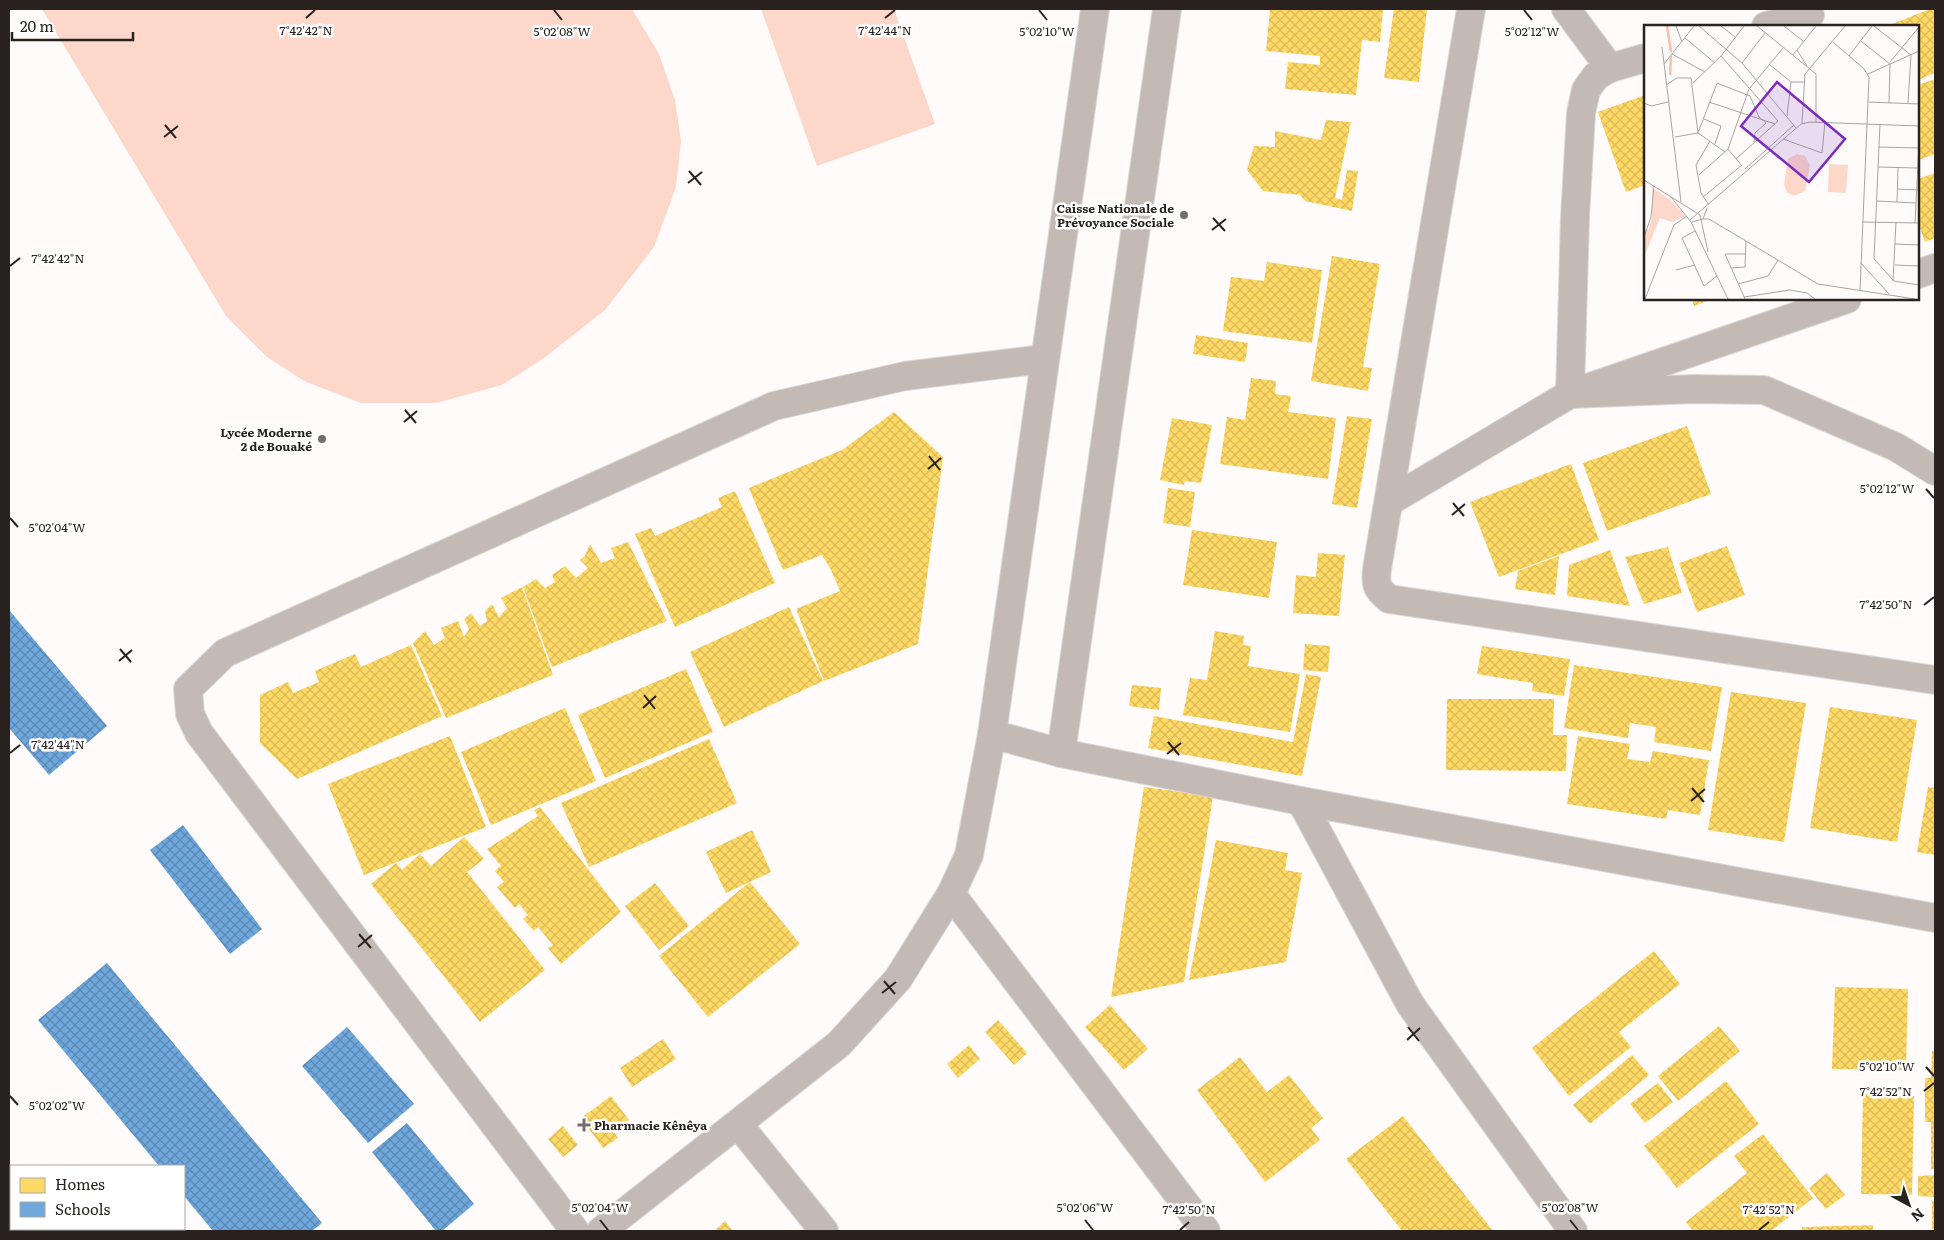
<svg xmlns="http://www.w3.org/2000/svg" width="1944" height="1240" viewBox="0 0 1944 1240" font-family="Literata,serif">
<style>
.park{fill:#fcd7ca}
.homes{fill:url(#homes-cross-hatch)}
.schools{fill:url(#schools-cross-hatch)}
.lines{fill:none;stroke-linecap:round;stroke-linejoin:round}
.minor-casing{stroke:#dbd8d8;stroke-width:30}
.minor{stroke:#c4bab5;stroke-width:28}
.ticks{fill:none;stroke:#29221f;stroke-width:2}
.poi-dot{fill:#746e6c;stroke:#fff;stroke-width:2}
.labels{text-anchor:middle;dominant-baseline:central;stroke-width:5;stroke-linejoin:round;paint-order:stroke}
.poi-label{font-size:12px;font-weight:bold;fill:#29221f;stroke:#fff;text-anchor:end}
.inset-river{fill:none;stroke:#febea8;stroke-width:2.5}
.inset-road{fill:none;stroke:#a9a4a2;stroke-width:1}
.view{fill:#7b2cbf;fill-opacity:0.15;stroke:#7b2cbf;stroke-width:2.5}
.inset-edge{fill:none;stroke:#29221f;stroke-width:2.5}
.ticks-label{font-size:12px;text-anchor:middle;fill:#29221f;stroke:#fff;stroke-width:5;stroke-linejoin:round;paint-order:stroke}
</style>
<defs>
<pattern id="homes-cross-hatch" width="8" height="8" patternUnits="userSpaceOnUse" patternTransform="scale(1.25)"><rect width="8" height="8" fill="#ffd966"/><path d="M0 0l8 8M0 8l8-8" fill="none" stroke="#dbba58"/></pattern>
<pattern id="schools-cross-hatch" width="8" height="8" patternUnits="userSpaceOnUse" patternTransform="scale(1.25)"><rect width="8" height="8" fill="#6fa8dc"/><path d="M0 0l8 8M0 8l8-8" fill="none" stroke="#5b88b2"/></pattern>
</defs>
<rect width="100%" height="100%" fill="#fefbfa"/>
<!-- park -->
<g class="park">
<polygon points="42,9 632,9 659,54 675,100 681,141 676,187 654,247 605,310 544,358 502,385 436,403 361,403 304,381 267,357 226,316"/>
<polygon points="761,9 894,9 935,124 817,166"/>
</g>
<!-- homes -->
<g class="homes">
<polygon points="1270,9 1383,9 1380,42 1362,40 1356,95 1285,89 1288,62 1320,65 1320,56 1266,51"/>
<polygon points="1394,9 1427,9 1419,82 1384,78"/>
<polygon points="1930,9 1935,9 1935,73 1918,80 1918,26 1887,26"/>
<polygon points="1935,79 1935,154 1918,160 1918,85"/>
<polygon points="1645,95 1645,185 1626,192 1598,112"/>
<polygon points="1326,120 1351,122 1335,198 1342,200 1347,170 1358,171 1352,211 1305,201 1300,195 1263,191 1247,170 1254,146 1275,147 1275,131 1321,140"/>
<polygon points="1935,173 1935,238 1925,242 1918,222 1918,179"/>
<polygon points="1332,256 1380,264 1363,367 1372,368 1368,391 1311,381"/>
<polygon points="1267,262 1322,270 1312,343 1223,331 1231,277 1264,281"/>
<polygon points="1692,299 1713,299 1694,306"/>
<polygon points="1196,335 1248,343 1245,362 1193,354"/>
<polygon points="1251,378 1276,381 1275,394 1291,396 1288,412 1336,418 1328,479 1220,464 1227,417 1245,420"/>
<polygon points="894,412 943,457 918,644 824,681 796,609 840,591 831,570 822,555 783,570 749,488 842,450"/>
<polygon points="1347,416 1372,419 1357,508 1332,504"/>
<polygon points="1172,418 1212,425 1201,483 1185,481 1184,485 1160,480"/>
<polygon points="1687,426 1711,494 1607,531 1583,463"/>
<polygon points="1571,464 1599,540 1499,577 1470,502"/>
<polygon points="1168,488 1195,492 1190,527 1163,523"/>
<polygon points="735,491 775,583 675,627 635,534 651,528 655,536 722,507 718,498"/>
<polygon points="1192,530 1277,542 1269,598 1183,585"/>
<polygon points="628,542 667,621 552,667 523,587 536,579 545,588 555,582 552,575 565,566 576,578 588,568 580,560 585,556 590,544 601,563 615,558 611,548"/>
<polygon points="1727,546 1745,595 1697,612 1679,563"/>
<polygon points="1668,547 1682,593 1644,604 1625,557"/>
<polygon points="1610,550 1630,606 1567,596 1569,565"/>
<polygon points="1318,553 1345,555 1339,616 1293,613 1296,575 1316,577"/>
<polygon points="1559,556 1555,595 1515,589 1518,571"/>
<polygon points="522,587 553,675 446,718 413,643 425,631 434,645 445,638 441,628 458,621 464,637 469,629 464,619 471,613 480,626 487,621 485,611 492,604 499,617 507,608 501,598"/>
<polygon points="789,607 823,681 724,727 690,652"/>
<polygon points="1215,631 1244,636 1243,645 1251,646 1248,666 1300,674 1290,732 1183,715 1190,678 1207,680"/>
<polygon points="1305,644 1330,646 1328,672 1303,670"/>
<polygon points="411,645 442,716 297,779 260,743 260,695 288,682 293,693 319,682 315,671 355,654 361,667"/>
<polygon points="1482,646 1570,659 1564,696 1532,691 1533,683 1477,674"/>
<polygon points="1574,665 1722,687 1711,751 1654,742 1656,727 1630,723 1628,738 1564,728"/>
<polygon points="686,669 713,732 605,778 578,715"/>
<polygon points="1306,674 1321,677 1302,776 1148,748 1154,716 1293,742"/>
<polygon points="1132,685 1161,688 1159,710 1129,706"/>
<polygon points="1731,692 1806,703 1784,842 1708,830"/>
<polygon points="1447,699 1554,699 1553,735 1567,735 1566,771 1446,770"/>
<polygon points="1830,707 1917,720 1897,842 1810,828"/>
<polygon points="565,708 596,781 491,825 461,752"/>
<polygon points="450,736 486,827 364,875 328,784"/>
<polygon points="1578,736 1630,744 1627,759 1650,762 1653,751 1709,760 1700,815 1668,810 1666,819 1567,804"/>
<polygon points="709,739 737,803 589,867 561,803"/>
<polygon points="1144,787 1213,796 1184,982 1111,997"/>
<polygon points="1928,787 1935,788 1935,855 1917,852"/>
<polygon points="540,807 621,912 561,964 548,948 553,945 538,927 534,931 523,919 528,915 519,904 515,908 497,887 504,882 495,871 501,866 487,849 538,816 534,810"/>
<polygon points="752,830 771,872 726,893 706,852"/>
<polygon points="464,837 484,859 467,872 545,970 480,1022 371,884 396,863 402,870 420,854 431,866"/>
<polygon points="1216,840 1288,853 1285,870 1302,873 1286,962 1189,980"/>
<polygon points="750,882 800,944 708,1017 659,956"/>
<polygon points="655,883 689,926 659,950 625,906"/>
<polygon points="1654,951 1680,984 1619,1032 1631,1047 1569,1096 1532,1048"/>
<polygon points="1835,987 1908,989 1906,1070 1832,1069"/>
<polygon points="1110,1005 1148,1049 1124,1070 1085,1027"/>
<polygon points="998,1020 1027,1053 1014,1065 985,1032"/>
<polygon points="1719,1026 1740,1051 1678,1101 1658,1076"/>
<polygon points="663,1039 676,1059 632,1087 620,1068"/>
<polygon points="969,1045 980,1059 958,1078 947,1064"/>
<polygon points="1932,1051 1935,1051 1935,1169 1931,1169 1931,1122 1925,1122 1925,1078 1931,1078"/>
<polygon points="1632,1055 1649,1075 1590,1124 1573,1105"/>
<polygon points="1240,1057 1267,1092 1289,1075 1323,1118 1311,1128 1320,1140 1265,1182 1197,1090"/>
<polygon points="1726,1081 1759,1124 1677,1188 1644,1146"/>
<polygon points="1658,1083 1673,1102 1645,1123 1630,1104"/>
<polygon points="1863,1094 1914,1096 1912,1195 1861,1194"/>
<polygon points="611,1096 629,1120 613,1131 618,1138 603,1148 581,1118"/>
<polygon points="1403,1116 1493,1231 1402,1231 1346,1159"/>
<polygon points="563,1126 578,1145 563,1157 548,1139"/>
<polygon points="1763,1134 1813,1198 1771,1231 1693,1231 1686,1222 1747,1173 1734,1156"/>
<polygon points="1827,1173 1845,1195 1826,1209 1809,1188"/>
<polygon points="1935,1175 1935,1197 1918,1196 1918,1176"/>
<rect x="1932" y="1201" width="3" height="28"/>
<polygon points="725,1221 733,1231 714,1231"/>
<polygon points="1873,1225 1873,1231 1802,1231 1802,1227"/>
</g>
<!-- schools -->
<g class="schools">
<polygon points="9,610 107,726 49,775 9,728"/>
<polygon points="183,825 262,929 230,954 150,850"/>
<polygon points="107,963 322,1223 312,1231 213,1231 184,1196 184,1166 159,1166 38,1020"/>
<polygon points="347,1027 414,1104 368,1143 302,1066"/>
<polygon points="407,1123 474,1204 442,1231 436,1231 372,1152"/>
</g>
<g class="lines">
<!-- minor casing -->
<g class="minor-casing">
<g id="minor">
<path d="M1471 9 1377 569C1375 585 1377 589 1389 599L1935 680"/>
<polyline points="1566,9 1610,68 1596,76 1586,90 1581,113 1575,217 1570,394 1694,389 1764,390 1896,447 1935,471"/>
<polyline points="1766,26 1810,15"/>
<polyline points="1610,68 1645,58"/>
<polyline points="1918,274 1935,268"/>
<polyline points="1390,501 1570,394 1847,299"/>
<polyline points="992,734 1061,753 1301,801 1935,918"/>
<polyline points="1061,753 1167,9"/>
<polyline points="1301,801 1410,1004 1573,1231"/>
<polyline points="951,894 1206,1231"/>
<polyline points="738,1124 824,1231"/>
<polyline points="575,1231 199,733 190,714 188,689 225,653 774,406 905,376 1044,359"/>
<polyline points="601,1231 839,1044 898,979 951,894 969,855 992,734 1095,9"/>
</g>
</g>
<!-- minor -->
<use href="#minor" class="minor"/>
</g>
<!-- ticks -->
<path class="ticks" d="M554 10 562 20M1039 10 1047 20M1524 10 1532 20M306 18 315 10M885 18 895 10M165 125 176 138M164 137 178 126M689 171 701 185M688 183 702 172M1213 218 1225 231M1212 230 1226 219M10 266 20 258M405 410 416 423M404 422 417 411M929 456 940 470M928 469 941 458M1926 489 1934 498M1453 503 1464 516M1452 515 1465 504M10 518 18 527M1924 605 1934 597M120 649 131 662M119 661 132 650M644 695 655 709M643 708 656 696M1168 742 1179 755M10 753 20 745M1167 754 1181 743M1692 788 1704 802M1691 801 1705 789M359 934 371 948M358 947 372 935M884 981 895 994M882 993 896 982M1408 1027 1419 1041M1407 1040 1420 1028M1926 1067 1934 1076M1924 1091 1934 1083M10 1096 18 1105M600 1220 608 1230M1085 1220 1093 1230M1570 1220 1578 1230M1180 1230 1189 1222M1759 1230 1769 1222"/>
<!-- markers -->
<g class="poi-dot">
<circle cx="1184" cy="215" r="5"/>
<circle cx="322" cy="439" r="5"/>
<path d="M581.5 1117.5h5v5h5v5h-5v5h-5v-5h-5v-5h5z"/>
</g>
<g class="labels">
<!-- poi labels -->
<g class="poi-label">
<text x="1174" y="208">Caisse Nationale de<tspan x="1174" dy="14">Prévoyance Sociale</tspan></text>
<text x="312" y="432">Lycée Moderne<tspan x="312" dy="14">2 de Bouaké</tspan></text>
<text x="594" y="1125" text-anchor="start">Pharmacie Kênêya</text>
</g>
</g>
<!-- overview -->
<g transform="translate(1644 25)">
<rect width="275" height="275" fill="#fefbfa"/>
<path d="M8 163 27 175 41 191 28 197 16 193 0 232V205L5 204 8 192Z" fill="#fcd7ca"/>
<path d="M153 129 161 131 166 140 161 166 150 171 143 167 140 160 144 134ZM185 139 204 140 202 168 184 167Z" fill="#fcd7ca"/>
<path class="inset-river" d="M23 1 27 27M26 50 27 31"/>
<path class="inset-road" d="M32 1 38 17M55 1 98 38 152 103M77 1 91 12M113 1 172 49V97M140 1 159 16M230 1 267 30 264 78M41 13 71 38M217 16 246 39 245 78M189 17 220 44 225 52 216 266M18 22 37 177M153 25 163 41M28 29 61 47M149 30 172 1M77 31 134 96 92 134M205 31 228 1M246 37 275 2M98 38 121 8M20 39 50 1M125 39 147 57H160M224 49 275 26M49 58 77 31 100 1M22 60 33 53H47L54 108 81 127M65 77 131 99M224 77 275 79M0 78 7 81 24 77M143 91 147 57M60 94 77 101 71 119M158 98 161 49 201 1M236 99 230 234 250 256 275 260M31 112 54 108 73 58 106 71 115 92 122 98 111 108 110 117M139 114 178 128 181 97M235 122 275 123M84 124 98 141M234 142 273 143M101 144 150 100M55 150 84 124 105 64 140 22M0 155 56 190 64 227M254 164 274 165M27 172 47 197 84 274M59 172 98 140M233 176 272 178M253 177 254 143M65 180 57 168 52 140 66 116M59 194H65L174 259 271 274M46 195 157 99 166 97 275 101M48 197 59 194 63 183M219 197 275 198M271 198 275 118M51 206 38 213 60 261 73 251M0 212 7 192 10 161M251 219 275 220M217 238 245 269M251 240 275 241M87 243 101 242 102 216M32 245 51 240M249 256 252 197M94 259 124 251 134 235M100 272 146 265 163 268 171 274M1 274 30 200 43 191M101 274 81 229H101"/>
<path class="view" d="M133 57 201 114 165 157 97 101Z"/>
<rect width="275" height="275" class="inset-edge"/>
</g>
<g class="ticks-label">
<text x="306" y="35">7°42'42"N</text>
<text x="885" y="35">7°42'44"N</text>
<text x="562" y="36">5°02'08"W</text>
<text x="1047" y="36">5°02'10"W</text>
<text x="1532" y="36">5°02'12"W</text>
<text x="58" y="263">7°42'42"N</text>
<text x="1887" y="493">5°02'12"W</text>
<text x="57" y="532">5°02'04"W</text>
<text x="1886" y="609">7°42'50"N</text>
<text x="58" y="749">7°42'44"N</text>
<text x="1887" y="1071">5°02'10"W</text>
<text x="1886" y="1096">7°42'52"N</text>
<text x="57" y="1110">5°02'02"W</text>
<text x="600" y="1212">5°02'04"W</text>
<text x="1085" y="1212">5°02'06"W</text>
<text x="1570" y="1212">5°02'08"W</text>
<text x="1189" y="1214">7°42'50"N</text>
<text x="1769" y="1214">7°42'52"N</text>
</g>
<!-- border -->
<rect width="1944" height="1240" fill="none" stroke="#29221f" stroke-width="20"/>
<!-- legend -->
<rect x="10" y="1165" width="175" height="65" fill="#ffffff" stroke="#a9a7a5"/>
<rect x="20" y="1178" width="25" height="15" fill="#ffd966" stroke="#a9a7a5"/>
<text x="55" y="1190" font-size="15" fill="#29221f">Homes</text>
<rect x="20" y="1202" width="25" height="15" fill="#6fa8dc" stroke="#a9a7a5"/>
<text x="55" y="1215" font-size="15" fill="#29221f">Schools</text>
<!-- north arrow -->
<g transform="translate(1909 1205) rotate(140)" stroke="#ffffff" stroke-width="4" paint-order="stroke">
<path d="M0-4L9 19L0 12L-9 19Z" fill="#29221f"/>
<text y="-8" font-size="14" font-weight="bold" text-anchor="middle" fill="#29221f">N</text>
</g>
<!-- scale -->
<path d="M12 32v8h121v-8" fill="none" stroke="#29221f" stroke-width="2.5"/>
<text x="20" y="32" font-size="15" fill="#29221f" stroke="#ffffff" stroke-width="4" paint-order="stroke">20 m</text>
</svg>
